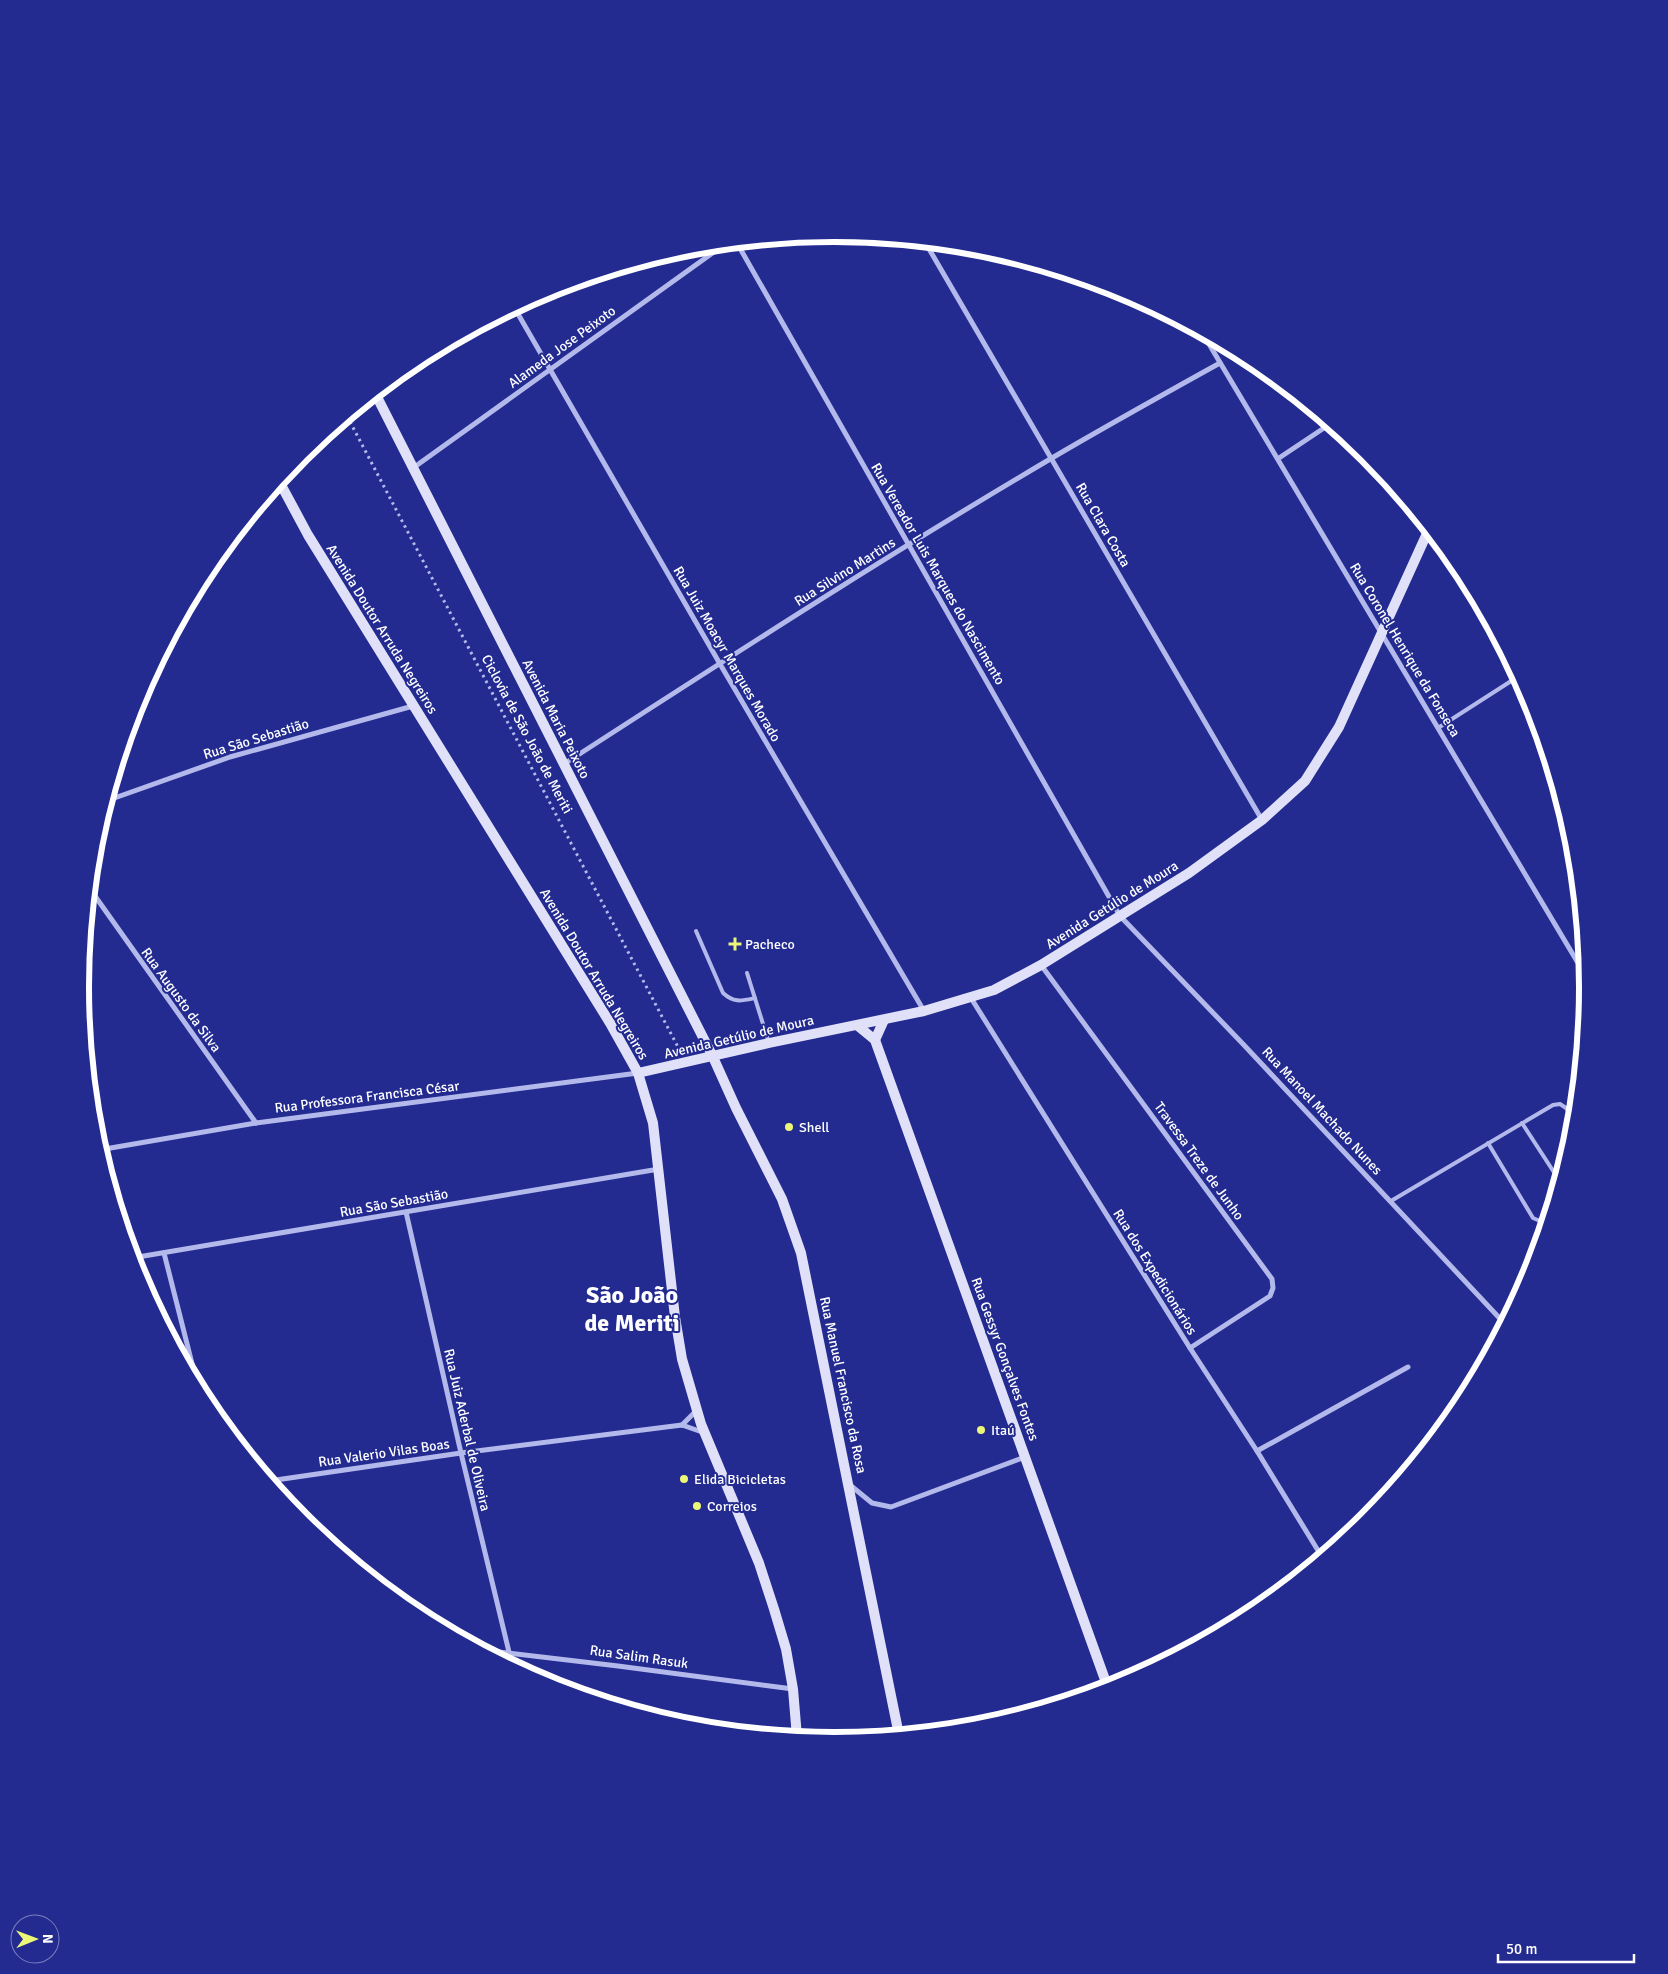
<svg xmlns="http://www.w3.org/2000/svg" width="1668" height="1974" viewBox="0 0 1668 1974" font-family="Signika,sans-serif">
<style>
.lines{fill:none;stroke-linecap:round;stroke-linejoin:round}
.path{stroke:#b4b9ec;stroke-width:3;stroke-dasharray:2.5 4;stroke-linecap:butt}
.service{stroke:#b4b9ec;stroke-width:4}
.minor{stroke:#b4b9ec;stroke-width:5}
.secondary{stroke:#e0e1f9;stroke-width:10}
.poi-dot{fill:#edf777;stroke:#232b90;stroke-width:2}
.labels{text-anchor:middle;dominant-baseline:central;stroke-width:4;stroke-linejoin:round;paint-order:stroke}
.street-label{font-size:14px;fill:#fff;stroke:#232b90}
.poi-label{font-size:14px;fill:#fff;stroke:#232b90;text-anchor:start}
.town-label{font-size:24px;font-weight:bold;fill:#fff;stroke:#232b90}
.rim{fill:none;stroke:#fff;stroke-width:6}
</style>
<rect width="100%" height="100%" fill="#232b90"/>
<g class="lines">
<!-- path -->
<polyline class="path" points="347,416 679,1049"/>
<!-- service -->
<g class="service">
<polyline points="1438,728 1519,676"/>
<path d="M696 931 723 993C734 1003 741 1001 755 998"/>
<polyline points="747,973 769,1043"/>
<polyline points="1522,1123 1559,1180"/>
<polyline points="1488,1143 1533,1218 1540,1221 1547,1221"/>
<polyline points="1391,1201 1553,1105 1560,1104 1566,1108 1575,1122"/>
</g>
<!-- minor -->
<g class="minor">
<polyline points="925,242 1262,820"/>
<polyline points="737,243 1120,916 1243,1044 1505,1324"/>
<polyline points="514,307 720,664 924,1011"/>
<polyline points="1203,334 1587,978"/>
<polyline points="1279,458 1330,424"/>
<polyline points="413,468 725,244"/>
<path d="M564 764C725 660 887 555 1052 458 1108 425 1164 394 1220 363"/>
<polyline points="106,801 230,757 413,706"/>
<polyline points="90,889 256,1123"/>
<polyline points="1041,965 1272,1279 1273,1288 1270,1296 1190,1348"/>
<polyline points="971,998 1190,1348 1257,1451 1322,1557"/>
<polyline points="99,1150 256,1123 638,1073"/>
<polyline points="406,1212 461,1453 509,1652"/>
<polyline points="164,1253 199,1391"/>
<polyline points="132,1258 659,1169"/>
<polyline points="682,1425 697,1410"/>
<polyline points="1257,1451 1408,1367"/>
<polyline points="269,1481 461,1453 682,1425 705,1433"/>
<polyline points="850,1485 872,1503 891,1507 1025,1457"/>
<polyline points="482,1650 618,1666 793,1689"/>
</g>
<!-- secondary -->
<g class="secondary">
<polyline points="375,393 713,1057 736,1108 782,1199 801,1253 899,1735"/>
<polyline points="279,481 308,535 610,1023 638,1073 653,1123 675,1317 682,1359 701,1424 759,1563 774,1609 786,1649 793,1689 797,1737"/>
<polyline points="858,1026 875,1040 1108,1688"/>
<polyline points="875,1040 884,1020"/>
<polyline points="638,1073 769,1043 924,1011 994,990 1041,965 1189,873 1262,820 1305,781 1339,727 1429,529"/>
</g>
</g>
<!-- markers -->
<g class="poi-dot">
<path d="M732.5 936.5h5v5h5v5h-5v5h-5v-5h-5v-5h5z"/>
<circle cx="789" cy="1127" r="5"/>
<circle cx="981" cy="1430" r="5"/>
<circle cx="684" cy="1479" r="5"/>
<circle cx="697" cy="1506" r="5"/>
</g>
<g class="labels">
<!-- street labels -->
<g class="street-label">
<text transform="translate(562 347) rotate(-36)">Alameda Jose Peixoto</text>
<text transform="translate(1103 525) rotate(60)">Rua Clara Costa</text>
<text transform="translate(845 572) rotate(-32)">Rua Silvino Martins</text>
<text transform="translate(938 574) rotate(60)">Rua Vereador Luis Marques do Nascimento</text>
<text transform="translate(382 629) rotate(58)">Avenida Doutor Arruda Negreiros</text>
<text transform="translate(1405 650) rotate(59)">Rua Coronel Henrique da Fonseca</text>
<text transform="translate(727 654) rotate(60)">Rua Juiz Moacyr Marques Morado</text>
<text transform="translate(556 719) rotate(63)">Avenida Maria Peixoto</text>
<text transform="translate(527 734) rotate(62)">Ciclovia de São João de Meriti</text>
<text transform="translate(256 739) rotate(-17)">Rua São Sebastião</text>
<text transform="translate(1112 905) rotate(-32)">Avenida Getúlio de Moura</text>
<text transform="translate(594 974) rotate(59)">Avenida Doutor Arruda Negreiros</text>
<text transform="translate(181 1000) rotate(54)">Rua Augusto da Silva</text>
<text transform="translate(739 1037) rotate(-13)">Avenida Getúlio de Moura</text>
<text transform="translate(367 1097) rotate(-7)">Rua Professora Francisca César</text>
<text transform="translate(1322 1111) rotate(47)">Rua Manoel Machado Nunes</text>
<text transform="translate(1199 1161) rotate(54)">Travessa Treze de Junho</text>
<text transform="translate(394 1203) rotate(-10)">Rua São Sebastião</text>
<text transform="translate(1155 1272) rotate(58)">Rua dos Expedicionários</text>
<text transform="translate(1005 1359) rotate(70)">Rua Gessyr Gonçalves Fontes</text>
<text transform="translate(843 1385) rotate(78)">Rua Manuel Francisco da Rosa</text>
<text transform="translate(467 1430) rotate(77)">Rua Juiz Aderbal de Oliveira</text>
<text transform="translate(384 1453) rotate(-8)">Rua Valerio Vilas Boas</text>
<text transform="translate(639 1657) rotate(8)">Rua Salim Rasuk</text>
</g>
<!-- poi labels -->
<g class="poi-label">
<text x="745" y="944">Pacheco</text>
<text x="799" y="1127">Shell</text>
<text x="991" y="1430">Itaú</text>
<text x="694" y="1479">Elida Bicicletas</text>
<text x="707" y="1506">Correios</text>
</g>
<!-- town labels -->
<g class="town-label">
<text x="632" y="1295">São João<tspan x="632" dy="28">de Meriti</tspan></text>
</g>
</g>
<!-- crop -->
<path d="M0 0H1668V1974H0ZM89 987a745 745 0 1 1 1490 0a745 745 0 1 1-1490 0Z" fill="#232b90" fill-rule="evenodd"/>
<path class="rim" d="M89 987a745 745 0 1 1 1490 0a745 745 0 1 1-1490 0Z"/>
<!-- north arrow -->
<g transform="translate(35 1939) rotate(89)"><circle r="24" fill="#232b90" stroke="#7b80bc"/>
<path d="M0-4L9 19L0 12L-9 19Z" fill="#edf777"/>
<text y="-8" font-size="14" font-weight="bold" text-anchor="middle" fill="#ffffff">N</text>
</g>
<!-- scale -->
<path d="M1498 1954v8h136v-8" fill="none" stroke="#ffffff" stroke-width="2.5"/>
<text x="1506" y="1954" font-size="15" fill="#ffffff" stroke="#232b90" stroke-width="4" paint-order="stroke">50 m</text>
</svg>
